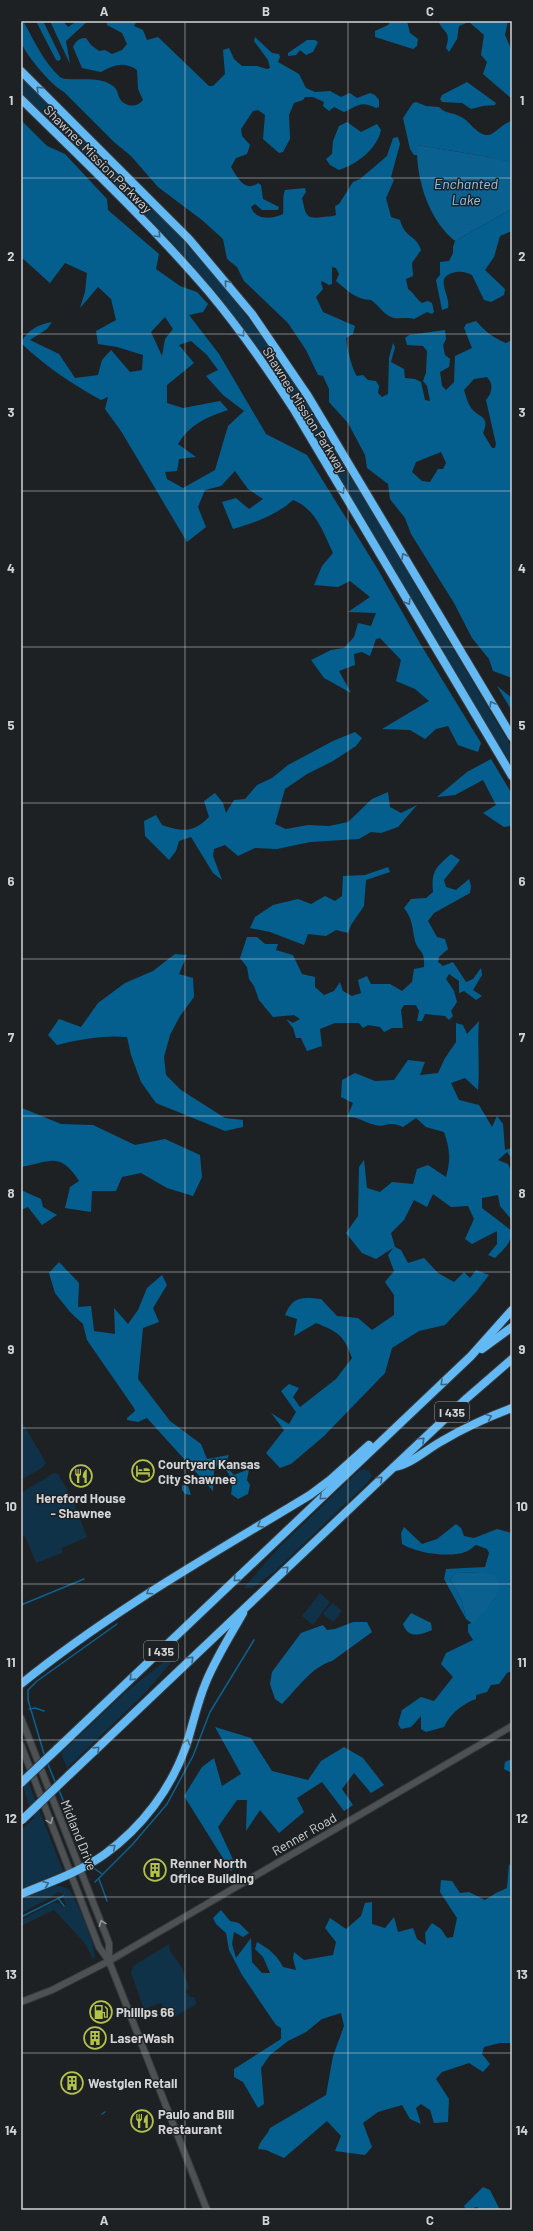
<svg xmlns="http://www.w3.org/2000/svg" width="533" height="2231" viewBox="0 0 533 2231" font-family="Barlow,sans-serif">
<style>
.green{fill:#103248}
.forest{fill:#055f8e;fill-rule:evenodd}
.water{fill:#0a6190}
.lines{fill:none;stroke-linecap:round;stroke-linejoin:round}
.stream{stroke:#0a6190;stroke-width:1.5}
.secondary-casing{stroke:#383b3d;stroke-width:8}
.motorway-casing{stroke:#383b3d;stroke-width:10}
.secondary{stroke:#4e5154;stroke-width:6}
.motorway{stroke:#63b9f3;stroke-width:8}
.motorway-bridge-casing{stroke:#383b3d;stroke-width:10;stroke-linecap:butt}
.motorway-bridge{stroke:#63b9f3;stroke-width:8}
.oneway{stroke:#3d6581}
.oneway2{stroke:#96989b}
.grid{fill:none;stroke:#d1d3d5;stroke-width:1;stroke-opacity:0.55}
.labels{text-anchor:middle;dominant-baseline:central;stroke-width:3;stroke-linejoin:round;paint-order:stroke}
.shield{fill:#1e2124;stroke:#9b9ea0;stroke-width:1}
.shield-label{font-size:12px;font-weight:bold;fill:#d1d3d5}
.street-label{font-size:13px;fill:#d1d3d5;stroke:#1e2124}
.poi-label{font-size:13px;font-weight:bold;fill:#d1d3d5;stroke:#1e2124;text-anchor:start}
.water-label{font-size:14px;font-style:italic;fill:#90c8f0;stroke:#1e2124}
.neatline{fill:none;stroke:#d1d3d5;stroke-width:1.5}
.grid-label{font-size:13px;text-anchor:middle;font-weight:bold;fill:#d1d3d5}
</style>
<rect width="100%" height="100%" fill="#1e2124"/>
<!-- green -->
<g class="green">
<polygon points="21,78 172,228 225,288 263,338 305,400 512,748 512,766 303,416 255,343 214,291 169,239 21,92"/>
<polygon points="21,1420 46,1463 43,1467 21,1480"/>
<polygon points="363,1469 369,1471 372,1476 367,1483 275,1571 252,1588 244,1588 280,1546 359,1471"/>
<polygon points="54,1473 58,1474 72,1498 87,1537 62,1548 62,1553 36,1563 25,1536 21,1537 21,1493"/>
<polygon points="320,1593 330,1602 313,1625 302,1616"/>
<polygon points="332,1603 342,1611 333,1622 323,1614"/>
<polygon points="178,1651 179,1653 144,1694 67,1768 61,1753 127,1691"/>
<polygon points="21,1764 63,1871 21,1889 21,1830 34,1818 21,1781"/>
<path d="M53 1886C58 1885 63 1886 68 1889 76 1896 99 1952 94 1960L84 1942 54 1910 21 1926V1920L53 1903H59L62 1908 66 1905 62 1893 58 1892 50 1898 21 1913V1899Z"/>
<polygon points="169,1944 170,1951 181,1966 189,1987 186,1992 190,1997 194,1997 196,2002 195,2005 169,2020 161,2003 144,2009 131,1973 133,1966"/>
</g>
<!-- forest -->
<g class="forest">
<path d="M21 21H23C34 40 44 63 60 77 66 82 94 76 108 83 110 84 114 86 115 88 118 91 118 96 120 99 125 107 137 108 143 100L138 89 137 70C124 61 114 65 101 72L82 68 73 47C76 41 79 38 86 38L91 45 99 51 105 50 112 54 122 50 127 44 122 33 107 25 106 21H137L134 26 143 30 147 40 158 37 209 86H213L225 74 223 50 229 48 234 59 242 66H257L267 69 270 68 268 60 254 41 255 37 272 53 279 54 280 57 278 62 299 74 306 88 315 92 330 91 341 97 350 93 357 98 370 93 375 95 379 100V107L376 108C361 100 357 106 344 112L334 107 329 111 323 106 324 102 313 97H305L303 100 294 103 289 115 290 139 283 152 279 153 263 139 265 115 258 110 253 111 241 129 242 136 250 145 247 154 236 158 231 167C237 177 245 193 258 183L261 185 263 199 279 207 278 210H262L255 204 251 207C256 221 272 219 283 214 284 205 282 198 285 190L305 188 306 192 302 198C306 213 304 220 323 217 328 216 332 217 336 215L335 206 339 204 353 182 360 179 387 156 393 138 398 137 400 144 391 177 394 180 386 198 391 217 400 220C405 239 416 234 421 250L412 263 413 276 406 279 408 289C414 293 416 299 422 303L428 301 432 303 434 312 432 314 427 312 414 319C407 317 401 319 394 318 384 316 379 305 371 300 356 300 347 290 336 281L339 274 336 268 332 267V284L329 285 322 281 321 283 323 289 316 297 323 312 355 326 353 334 346 338C347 347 352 370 357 376L363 375 368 380 376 381 379 386 378 393 382 397 388 394 389 358 393 343 395 347 391 362 404 369 405 378 415 379 421 382 425 400 430 401 427 386 423 381 426 373 427 351 423 346 407 345 405 338 409 335 445 330 446 339 443 345 445 355 450 359 449 367 440 372 442 386 446 390 454 382 455 356 472 348 464 328 466 324 476 321C485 331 493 338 506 343L512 340V678L493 671 489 659 472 638 454 603 411 534 405 518 390 499 388 484 367 468 365 455 348 423 329 402V389L323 376 318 375 306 350 288 323 244 281 237 267 227 259 223 239 202 220 158 187 131 156 114 142 64 92C50 84 28 57 21 43 19 38 21 27 21 21ZM487 377C494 384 492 393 486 400L496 444 495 448H492L483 433C490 415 480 419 471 408 467 402 466 396 464 390L474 379ZM441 452 446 463 443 469H438L430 482 422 481 412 472 416 462Z"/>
<polygon points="36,21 43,21 61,58 59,61 56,60"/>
<polygon points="50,21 63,21 68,27 77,21 88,21 66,41 70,64"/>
<polygon points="391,21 407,21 410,33 418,39 417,46 413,49 375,37 375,31 388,25"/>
<path d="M438 21H508L505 35 512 51V99L483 74 487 62 481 55 484 35 469 22 459 26 457 39 449 52 446 48C451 30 445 35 438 21Z"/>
<polygon points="307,40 315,40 318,42 313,52 306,55 300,50 296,55 288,56 288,53"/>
<polygon points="467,82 496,103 495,105 483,106 471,109 462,103 442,102 440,99 442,95"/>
<path d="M416 102 426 106 439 107C445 114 453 112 461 117 470 121 477 136 489 135 495 134 503 123 512 121V164L489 157 417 145V155H414L410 149 403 118 413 103Z"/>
<path d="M21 120 47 146 65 154 107 199 108 210 159 254 156 269 180 286 197 292 208 304 203 312 189 315 219 354 266 434 307 455 377 568 421 645 481 743 478 752 458 745 448 726 436 729 425 739 410 730 382 729 429 701 415 689 396 681 401 660 380 638 376 639 370 656 362 652 354 654 355 665 339 671 351 693 324 678 311 660 331 650 344 648 354 637 358 623 371 626 376 613 348 612 370 597 350 581 338 587 314 585 322 566 333 553C323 532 316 509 293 500 275 516 256 522 233 529L222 502 236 498 249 509 263 499 248 489 235 471 221 486 205 490 198 507 206 527 187 542 121 431 105 409 108 397 101 400C72 384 45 366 21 343 26 331 39 324 52 322L47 329 30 340 59 354 75 378 98 375 102 360 111 350 130 372 142 370 143 355 117 347 98 344 96 331 116 320 111 299 98 287 80 308 85 292 87 273 65 263 50 283 21 257ZM165 317 173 329 165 339 162 356 151 332ZM191 341 207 355 218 370 206 376 223 395 244 411 228 426 215 470 183 488 167 479 165 472 177 471 179 459 196 457 178 444C190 424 207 417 228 410L220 401 183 408 167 403V385L194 363 179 345Z"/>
<path d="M347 122 361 132 377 124 381 130C377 149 357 164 339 170L330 165 326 159 332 154 333 141 339 126Z"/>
<path d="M512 209V231L500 236 494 257 485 270 505 289 504 295 491 302 484 300 472 275C465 270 449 270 444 279 442 289 450 298 448 308L442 310 436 280 440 275V262L449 261 453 253V247L455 241Z"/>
<polygon points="497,686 512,698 512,711"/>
<path d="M355 732 362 738 356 746 333 761 307 774 285 789 275 824 286 829 308 825 329 826 348 822 372 799 388 792 390 807 401 813 417 805 398 827 381 833 371 832 359 839 310 842 277 849 255 848 238 856 225 845 214 849 213 856 222 880 213 873 191 837 179 841 176 851 169 860 145 836 144 821 156 815 162 825C182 832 193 833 209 817L204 801 215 793 223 803 226 813 234 800 245 799 257 785 272 778 288 765 333 741Z"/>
<polygon points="491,759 512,794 512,830 510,826 504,827 483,813 496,805 483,780 455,795 437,797 467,772"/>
<path d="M451 854 460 860 444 880 446 887 456 890 469 879 471 886 470 893 434 913 428 921 437 937 445 939 448 949 439 957 438 962 443 966 453 962 466 982 473 979 481 968 482 975 473 990 482 996 476 1000 464 991 459 993V981L449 974 446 979 454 991 457 1002 451 1011 453 1016 449 1020 445 1016 425 1014 422 1021H417L419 1011 416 1005H404L401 1010 403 1028H392L384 1032 380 1027 368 1025 363 1028 359 1023H335L320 1029 322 1046 307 1051 301 1038H296L293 1028 286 1019 293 1023 300 1019 294 1015 273 1017 259 1000 254 986 249 979 247 967 240 958 247 937H257L265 944H278L276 950 293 955 302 974 315 977V987L324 995 334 991 340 982 343 991 352 996 361 993 358 980 367 976 371 984H390L402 991 412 982 414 969 424 967C425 948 419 954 415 941 412 928 413 919 404 908L411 899 426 898 433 892C431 871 436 867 451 854Z"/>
<polygon points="388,867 390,872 366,880 364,906 351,925 348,933 336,930 326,936 308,934 304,945 270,932 250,928 255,917 273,905 298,899 311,904 325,896 335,901 342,896 343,876 365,875"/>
<path d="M175 954 187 955 179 974 193 978 194 997 180 1016 170 1035 164 1057 166 1075 181 1090 225 1118 243 1120V1127L225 1131 156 1103 141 1082 131 1055 127 1037C103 1035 81 1039 57 1045L48 1035 59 1019 81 1027 98 1003 125 983 153 971Z"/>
<path d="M479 1021C477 1045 480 1067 478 1090L465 1078 451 1083 459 1100 479 1105 492 1127 497 1116 503 1124 505 1150 512 1148V1159L507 1152 498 1160 508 1164 512 1173V1220L500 1206 498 1195 482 1198V1208L512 1231C512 1243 502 1251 495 1258L488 1255 497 1244V1231L472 1244 465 1239 474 1219 468 1206 451 1207 433 1194 427 1207 414 1200 404 1220 391 1233 395 1247 401 1250 408 1263 424 1258 438 1273 454 1282 464 1272 470 1278 476 1270 489 1275 476 1292 445 1325 419 1331 392 1348 385 1373 324 1436 291 1464 280 1468 266 1453 284 1430 271 1413 289 1424 296 1412 281 1391 289 1384 299 1388 293 1397 300 1407 336 1379 352 1358C344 1335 338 1332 316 1323L294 1336 297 1319 285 1315C293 1296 302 1297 321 1299L337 1316 358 1318 372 1330 394 1315V1295L385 1282 394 1271 388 1255 393 1248 376 1259 362 1253 346 1233 358 1216 359 1167 364 1160 367 1188 380 1192 392 1182 413 1184 417 1169 428 1165 446 1177C451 1160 450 1149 444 1132L426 1127 416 1118 403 1127C388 1120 385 1128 375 1125 363 1122 360 1117 347 1117L353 1103 341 1097 342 1080 355 1073 375 1081 394 1080 408 1060 425 1062 420 1075 438 1073 445 1058 456 1042V1023L463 1025 467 1034Z"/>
<path d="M22 1108 61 1124 93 1125 135 1145 165 1139 200 1155 202 1177 193 1196 167 1188 141 1173 122 1177 116 1191H92L91 1212 65 1208 70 1187 79 1181C60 1151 50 1162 21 1167Z"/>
<polygon points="21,1190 41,1199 43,1207 57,1215 42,1225 28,1207 21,1210"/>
<path d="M59 1262 79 1283 78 1307 91 1306 94 1331 115 1334 114 1308 128 1324 138 1310 147 1288 162 1275 167 1285 153 1308 159 1322 143 1328 138 1379 170 1421 201 1444 207 1459 229 1455 225 1465 234 1475 249 1469 247 1480 250 1485 248 1494 238 1499 231 1494C234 1480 230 1472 219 1464L214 1469 213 1491 147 1418 138 1422 127 1420V1418L135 1411 134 1408 87 1340 83 1324 70 1312 55 1293 49 1273Z"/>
<path d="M456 1524 461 1528 464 1536 474 1538 497 1529 512 1533V1671L507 1673 499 1684 491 1685 487 1692 476 1695V1699C462 1704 450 1714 444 1727L426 1732 421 1729V1716L411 1727 401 1729 398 1724 402 1710 421 1697 434 1701 453 1677 441 1664 446 1653 473 1640 468 1632V1624L472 1623 495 1598 482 1572 456 1573 450 1579 462 1601 466 1619 444 1579 446 1569 485 1567 489 1553 487 1549 476 1545C473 1547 469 1551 465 1552 449 1558 416 1553 402 1544L401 1533 404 1527 422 1544 437 1539Z"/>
<polygon points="215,1727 251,1738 272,1771 308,1780 321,1761 344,1747 363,1758 384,1785 371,1793 354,1773 342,1789 353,1805 344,1811 322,1782 297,1798 304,1812 279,1833 260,1810 246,1831 247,1800 237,1800 218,1827 236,1866 231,1871 184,1796 202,1767 214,1758 222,1786 241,1774"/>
<polygon points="512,1759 512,1773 504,1769 505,1762"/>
<path d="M509 1864 512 1867V2043H500L484 2047 482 2054 490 2064 483 2072 469 2063 442 2072 436 2079 449 2099 448 2122 434 2123 430 2110 421 2104 416 2108 421 2124 410 2119 402 2105 378 2112 363 2123 372 2147 365 2155 335 2151 341 2136 327 2121 284 2158 266 2150 258 2149C260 2140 267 2136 270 2128L326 2095 333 2056 344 2026 341 2013 322 2019 306 2032 288 2041 270 2055 261 2068 264 2104 258 2108 243 2082 234 2077V2069L281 2039V2028L276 2025 242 1975 229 1950 226 1933 216 1924 213 1918 221 1910 230 1921 239 1923 249 1933 243 1937 234 1932 232 1944 236 1958 251 1938 252 1962 262 1973H270L263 1957 255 1949 257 1942C269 1949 277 1955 283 1967L296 1970 293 1958 294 1952 304 1960 333 1955 336 1942 325 1928 330 1918 346 1929 361 1916 365 1903 372 1902V1924L385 1928 394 1917 398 1932 413 1928 417 1939 426 1945 425 1933 432 1923 441 1929 447 1938 453 1937 457 1918 440 1892 441 1880 452 1881 460 1893 469 1892 485 1900 496 1893 507 1888Z"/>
<polygon points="483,2187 490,2190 500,2210 480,2210 477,2207 466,2210 464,2206"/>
</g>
<!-- water -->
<g class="water">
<path d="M417 145 489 157 512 163V209L455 241C428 219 416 179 417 145Z"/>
<polygon points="182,1485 188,1486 191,1495 185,1494 182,1490"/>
<polygon points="482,1572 496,1577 500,1586 495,1598 473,1624 466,1619 462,1601 450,1579 456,1573"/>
<path d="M411 1613 431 1623 432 1630C420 1635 408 1639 403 1624Z"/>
<path d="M353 1622H367L372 1632 332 1661C311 1667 297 1689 282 1704L275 1699 270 1684 272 1672 301 1633 323 1625 327 1630 335 1629Z"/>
</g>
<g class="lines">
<!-- stream -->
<g class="stream">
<polyline points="21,1605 84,1579"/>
<polyline points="29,1709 35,1708 44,1711"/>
<polyline points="45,1757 28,1700 28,1690 37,1681 117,1624"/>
<polyline points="47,1762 56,1784"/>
<polyline points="59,1790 67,1810"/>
<polyline points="91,1866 102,1874"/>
<polyline points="99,1879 107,1901"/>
<polyline points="95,1882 132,1845 167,1804 193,1756 210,1712 254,1640"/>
<polyline points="58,1898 64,1906"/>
<polyline points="21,1917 63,1896"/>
<polyline points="102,2114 105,2112"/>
</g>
<!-- secondary casing -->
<g class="secondary-casing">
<g id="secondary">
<polyline points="21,1718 109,1943 109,1961"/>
<polyline points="21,1745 99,1947 109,1961 207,2210"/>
<polyline points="21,2002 52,1990 109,1961 512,1726"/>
</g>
</g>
<!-- motorway casing -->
<g class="motorway-casing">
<g id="motorway">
<polyline points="21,71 189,239 252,314 308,396 512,737"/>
<path d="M21 99C85 162 151 224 209 292 240 329 267 368 293 408L512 776"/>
<polyline points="482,1349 512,1327"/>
<path d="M394 1467C410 1465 427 1449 442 1441 464 1428 488 1417 512 1408"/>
<path d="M21 1684C111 1611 211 1555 310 1495L330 1480 369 1445"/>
<polyline points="57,1749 471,1356 512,1310"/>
<polyline points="69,1775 380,1480 467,1398 512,1359"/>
<path d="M21 1894C50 1882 80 1872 105 1854 142 1827 171 1789 186 1746 193 1725 197 1703 206 1682 216 1658 230 1636 243 1613"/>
</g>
</g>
<!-- secondary -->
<use href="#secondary" class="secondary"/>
<!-- motorway -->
<use href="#motorway" class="motorway"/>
<!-- motorway-bridge casing -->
<g class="motorway-bridge-casing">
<g id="motorway-bridge">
<polyline points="21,1783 57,1749"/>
<polyline points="22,1820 69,1775"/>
</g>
</g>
<!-- motorway-bridge -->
<use href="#motorway-bridge" class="motorway-bridge"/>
</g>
<!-- one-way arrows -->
<defs><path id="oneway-chevron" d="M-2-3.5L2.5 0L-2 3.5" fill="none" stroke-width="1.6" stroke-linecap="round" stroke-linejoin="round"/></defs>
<g class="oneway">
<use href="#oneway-chevron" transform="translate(39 89) rotate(-135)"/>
<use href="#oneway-chevron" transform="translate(158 235) rotate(46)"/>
<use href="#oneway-chevron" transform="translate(227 283) rotate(-130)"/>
<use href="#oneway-chevron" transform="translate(242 334) rotate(54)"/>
<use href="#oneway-chevron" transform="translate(342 491) rotate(59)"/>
<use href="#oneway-chevron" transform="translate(404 556) rotate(-121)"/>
<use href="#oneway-chevron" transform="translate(408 602) rotate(59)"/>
<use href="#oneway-chevron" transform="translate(492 704) rotate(-121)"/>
<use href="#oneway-chevron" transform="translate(443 1383) rotate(137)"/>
<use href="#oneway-chevron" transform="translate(489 1417) rotate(-23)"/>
<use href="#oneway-chevron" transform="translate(422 1440) rotate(-43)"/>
<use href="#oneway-chevron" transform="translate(380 1479) rotate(-43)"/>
<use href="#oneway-chevron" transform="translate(322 1497) rotate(137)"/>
<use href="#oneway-chevron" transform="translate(260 1525) rotate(150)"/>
<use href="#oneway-chevron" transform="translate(286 1569) rotate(-43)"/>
<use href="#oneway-chevron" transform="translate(236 1579) rotate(136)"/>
<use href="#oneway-chevron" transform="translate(149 1592) rotate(146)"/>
<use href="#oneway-chevron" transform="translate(191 1659) rotate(-44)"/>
<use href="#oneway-chevron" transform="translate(132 1678) rotate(136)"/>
<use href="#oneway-chevron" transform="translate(187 1742) rotate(-72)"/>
<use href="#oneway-chevron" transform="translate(97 1749) rotate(-44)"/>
<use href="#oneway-chevron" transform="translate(113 1847) rotate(-39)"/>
<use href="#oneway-chevron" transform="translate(46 1884) rotate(-22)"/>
</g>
<g class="oneway2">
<use href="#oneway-chevron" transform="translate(50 1821) rotate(69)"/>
<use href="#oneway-chevron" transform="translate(102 1923) rotate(-111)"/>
</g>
<!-- grid -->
<path class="grid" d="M185 21V2210M348 21V2210M21 178H512M21 334H512M21 491H512M21 647H512M21 803H512M21 959H512M21 1116H512M21 1272H512M21 1428H512M21 1584H512M21 1740H512M21 1897H512M21 2053H512"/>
<!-- icons -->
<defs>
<g id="hotel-ring" transform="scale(1.15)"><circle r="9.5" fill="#1e2124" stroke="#b4c24a" stroke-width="1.5"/><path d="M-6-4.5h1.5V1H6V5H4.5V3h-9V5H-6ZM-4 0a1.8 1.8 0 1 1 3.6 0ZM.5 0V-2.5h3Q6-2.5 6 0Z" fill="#b4c24a"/></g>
<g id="restaurant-ring" transform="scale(1.15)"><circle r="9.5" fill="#1e2124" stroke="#b4c24a" stroke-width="1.5"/><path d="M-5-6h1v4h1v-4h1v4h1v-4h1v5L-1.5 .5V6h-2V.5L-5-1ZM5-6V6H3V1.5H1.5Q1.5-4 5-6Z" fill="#b4c24a"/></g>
<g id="building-ring" transform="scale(1.15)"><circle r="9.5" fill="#1e2124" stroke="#b4c24a" stroke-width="1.5"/><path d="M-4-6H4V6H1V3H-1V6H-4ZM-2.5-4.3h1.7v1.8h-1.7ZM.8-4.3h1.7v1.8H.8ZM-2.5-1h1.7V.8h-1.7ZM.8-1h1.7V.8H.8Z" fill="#b4c24a"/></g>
<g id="fuel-ring" transform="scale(1.15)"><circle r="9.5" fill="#1e2124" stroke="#b4c24a" stroke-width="1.5"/><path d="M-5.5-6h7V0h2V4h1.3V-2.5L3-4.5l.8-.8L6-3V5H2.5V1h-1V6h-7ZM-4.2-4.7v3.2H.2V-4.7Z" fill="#b4c24a"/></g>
</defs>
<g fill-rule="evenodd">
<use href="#hotel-ring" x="143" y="1471"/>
<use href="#restaurant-ring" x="81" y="1476"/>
<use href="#building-ring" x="155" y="1870"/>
<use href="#fuel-ring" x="101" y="2012"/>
<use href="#building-ring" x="95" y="2038"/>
<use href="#building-ring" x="72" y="2083"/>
<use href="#restaurant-ring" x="142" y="2121"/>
</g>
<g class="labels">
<!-- shield labels -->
<g class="shield">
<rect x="435" y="1402" width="34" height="20" rx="3"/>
<rect x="144" y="1641" width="34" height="20" rx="3"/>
</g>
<g class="shield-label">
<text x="452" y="1412">I 435</text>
<text x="161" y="1651">I 435</text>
</g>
<!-- street labels -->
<g class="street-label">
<text transform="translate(98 159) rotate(45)">Shawnee Mission Parkway</text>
<text transform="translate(305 410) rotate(58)">Shawnee Mission Parkway</text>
<text transform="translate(304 1834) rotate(-30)">Renner Road</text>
<text transform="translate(79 1835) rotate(68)">Midland Drive</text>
</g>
<!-- poi labels -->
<g class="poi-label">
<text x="158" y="1464">Courtyard Kansas<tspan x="158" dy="15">City Shawnee</tspan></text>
<text x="81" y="1498" text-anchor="middle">Hereford House<tspan x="81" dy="15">- Shawnee</tspan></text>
<text x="170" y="1863">Renner North<tspan x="170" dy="15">Office Building</tspan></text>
<text x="116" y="2012">Phillips 66</text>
<text x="110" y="2038">LaserWash</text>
<text x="88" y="2083">Westglen Retail</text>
<text x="158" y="2114">Paulo and Bill<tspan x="158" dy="15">Restaurant</tspan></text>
</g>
<!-- water labels -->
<g class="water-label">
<text x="466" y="183">Enchanted<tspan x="466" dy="16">Lake</tspan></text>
</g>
</g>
<!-- border -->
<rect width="533" height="2231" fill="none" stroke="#1e2124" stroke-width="44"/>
<rect x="22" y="22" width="489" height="2187" class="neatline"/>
<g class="grid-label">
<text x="104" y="16">A</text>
<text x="266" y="16">B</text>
<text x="430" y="16">C</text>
<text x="11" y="105">1</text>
<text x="522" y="105">1</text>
<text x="11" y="261">2</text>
<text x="522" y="261">2</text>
<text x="11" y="417">3</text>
<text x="522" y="417">3</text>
<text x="11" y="573">4</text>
<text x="522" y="573">4</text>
<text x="11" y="730">5</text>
<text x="522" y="730">5</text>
<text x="11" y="886">6</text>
<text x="522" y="886">6</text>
<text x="11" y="1042">7</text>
<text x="522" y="1042">7</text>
<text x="11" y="1198">8</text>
<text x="522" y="1198">8</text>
<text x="11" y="1354">9</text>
<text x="522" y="1354">9</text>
<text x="11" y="1511">10</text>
<text x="522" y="1511">10</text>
<text x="11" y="1667">11</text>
<text x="522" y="1667">11</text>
<text x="11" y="1823">12</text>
<text x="522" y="1823">12</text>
<text x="11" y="1979">13</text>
<text x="522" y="1979">13</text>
<text x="11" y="2135">14</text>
<text x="522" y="2135">14</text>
<text x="104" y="2225">A</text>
<text x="266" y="2225">B</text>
<text x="430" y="2225">C</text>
</g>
</svg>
